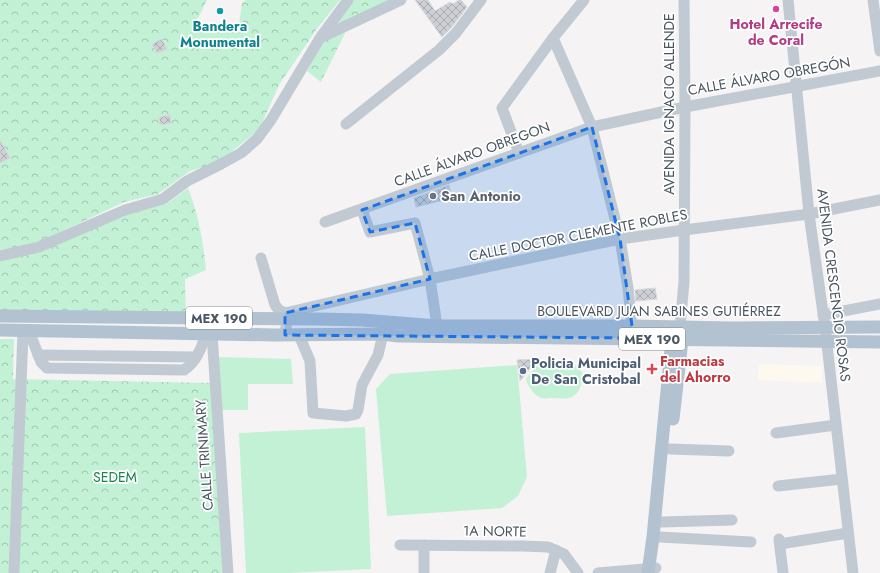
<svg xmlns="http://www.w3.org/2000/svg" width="880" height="573" viewBox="0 0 880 573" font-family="Jost,sans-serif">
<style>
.commercial{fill:#fdf9ef}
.green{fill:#c3f1d5}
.forest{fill:url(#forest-crowns)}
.building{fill:url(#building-cross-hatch);stroke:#d7d9de}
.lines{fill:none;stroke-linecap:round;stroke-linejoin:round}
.minor{stroke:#c1cad2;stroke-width:11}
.major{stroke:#b3c2d1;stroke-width:13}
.marked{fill:#1a73e8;fill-opacity:0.2;stroke:#1a73e8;stroke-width:3;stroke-dasharray:8 5;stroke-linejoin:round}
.hotel-dot{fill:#d1479c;stroke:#fff;stroke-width:1.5}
.culture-dot{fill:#0f9aa8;stroke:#fff;stroke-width:1.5}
.worship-dot{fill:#6b7280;stroke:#fff;stroke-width:1.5}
.health-dot{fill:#e0444e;stroke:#fff;stroke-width:1.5}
.service-dot{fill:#5c6f8a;stroke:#fff;stroke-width:1.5}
.labels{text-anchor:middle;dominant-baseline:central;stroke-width:3.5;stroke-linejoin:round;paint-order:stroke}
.shield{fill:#fff;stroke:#808990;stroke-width:1}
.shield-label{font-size:13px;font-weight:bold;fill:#4a5661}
.hotel-label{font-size:14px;font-weight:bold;fill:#b23c85;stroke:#fff}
.culture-label{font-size:14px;font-weight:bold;fill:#0d838f;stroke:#fff}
.street-label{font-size:14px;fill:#4a5661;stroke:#fff}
.worship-label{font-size:14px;font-weight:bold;fill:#5b616d;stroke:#fff;text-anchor:start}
.health-label{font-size:14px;font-weight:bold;fill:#be3a42;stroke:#fff;text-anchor:start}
.service-label{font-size:14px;font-weight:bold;fill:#4e5e75;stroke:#fff;text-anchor:start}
.park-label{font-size:14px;fill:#17864f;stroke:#fff}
</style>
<defs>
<pattern id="forest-crowns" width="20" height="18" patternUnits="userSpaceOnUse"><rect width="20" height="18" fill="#c3f1d5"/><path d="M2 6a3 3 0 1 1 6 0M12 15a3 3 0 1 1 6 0" fill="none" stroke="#a0c6b0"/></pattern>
<pattern id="building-cross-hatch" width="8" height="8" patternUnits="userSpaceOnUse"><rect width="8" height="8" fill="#cdcfd5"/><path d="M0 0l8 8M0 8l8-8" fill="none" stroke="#a8abb0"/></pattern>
</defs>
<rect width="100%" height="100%" fill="#f5f3f3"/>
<!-- commercial -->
<polygon class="commercial" points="759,364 822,366 822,383 758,380"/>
<!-- green -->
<g class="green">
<polygon points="218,357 291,359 293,384 248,384 248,410 221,410"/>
<path d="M541 361H570L583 373C583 382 580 395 569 398 564 399 558 398 553 398 550 398 544 399 541 398 535 396 527 385 526 379L538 363Z"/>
<polygon points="517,365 527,477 518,496 502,508 387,516 376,389 390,374"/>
<polygon points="365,427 371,569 289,573 246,573 239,433"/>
</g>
<!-- forest -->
<g class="forest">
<polygon points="0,0 207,0 197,20 206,30 239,24 242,3 246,0 340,0 316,30 279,85 259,130 217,163 190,171 158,194 124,202 35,244 0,250"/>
<polygon points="353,0 396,0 351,21 321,82 307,71 329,32"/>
<path d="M188 188C199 217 203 241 206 270L185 279 186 319 0 314V259L127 212 167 204Z"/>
<polygon points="0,339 14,339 13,379 213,383 226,573 0,573"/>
</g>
<!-- building -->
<g class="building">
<polygon points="415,0 428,0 435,11 450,2 453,4 459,0 461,0 467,7 451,28 442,37"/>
<polygon points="162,39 167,49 157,53 152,44"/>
<polygon points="170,115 171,123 160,125 159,117"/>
<polygon points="0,140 10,158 0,163"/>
<polygon points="449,185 452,198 416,207 414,198"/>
<polygon points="655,288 657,299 636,301 635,290"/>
<polygon points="538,359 520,381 517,360"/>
</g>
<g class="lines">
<!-- minor -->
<g class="minor">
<polyline points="788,0 809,214 825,327 853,573"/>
<polyline points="873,0 880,51"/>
<polyline points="322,37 401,0"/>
<polyline points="553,38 592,127 620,239 628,288 632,326 631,334"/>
<polyline points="346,124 439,50 456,33 481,0"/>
<polyline points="519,153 502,108 553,38 584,0"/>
<polyline points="362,210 370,232 415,223 430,279 437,326"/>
<polyline points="325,222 592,127 685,107 880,71"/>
<polyline points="0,256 39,247 125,210 163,199 187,181 221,164 241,153 257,139 271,120 320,38 348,0"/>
<polyline points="261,258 275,305 279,310 285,313 287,319 285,335"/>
<polyline points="285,313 430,279 620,239 684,230 809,214 880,200"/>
<polyline points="823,315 880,304"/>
<polyline points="680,327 684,282 685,107 684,0"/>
<path d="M29 331 41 362 47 368 184 370C195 363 203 347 205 334"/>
<polyline points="212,334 228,573"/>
<polyline points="299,335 310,361 313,413 346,416 356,414 358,410 362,385 378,355 383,334"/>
<polyline points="38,355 196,357"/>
<polyline points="776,433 836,425"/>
<polyline points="670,449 729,451"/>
<polyline points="778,486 842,479"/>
<polyline points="662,522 732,520"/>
<polyline points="660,537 751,542"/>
<polyline points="779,539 783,573"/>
<polyline points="780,544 848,533"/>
<polyline points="400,545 523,546 548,547 564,554 578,573"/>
<polyline points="424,545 424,573"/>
<polyline points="14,573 23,331"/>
<polyline points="550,573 556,550"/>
<polyline points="598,573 656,568"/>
</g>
<!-- major -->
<g class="major">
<polyline points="0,316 317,319 362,320 437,326 632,326 731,328 880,327"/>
<polyline points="0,330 275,335 383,334 398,336 880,342"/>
<polyline points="673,419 682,340 681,331"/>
<polyline points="648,573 653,537 672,339 677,332"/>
</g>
</g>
<!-- marked area -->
<path class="marked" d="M592 127 620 239 632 326 631 338 285 335V313L430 279 415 223 370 232 362 210Z"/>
<!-- markers -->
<circle class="hotel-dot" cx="776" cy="9" r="4"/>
<circle class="culture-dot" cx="220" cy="11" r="4"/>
<circle class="worship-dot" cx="433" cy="196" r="4"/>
<path class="health-dot" d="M650 363h4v4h4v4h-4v4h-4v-4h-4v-4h4z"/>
<circle class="service-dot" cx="523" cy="371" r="4"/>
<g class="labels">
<!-- shield labels -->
<g class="shield">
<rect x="186" y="307" width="66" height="22" rx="3"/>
<rect x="619" y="328" width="66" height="22" rx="3"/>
</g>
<g class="shield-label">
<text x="219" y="318">MEX 190</text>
<text x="652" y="339">MEX 190</text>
</g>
<!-- hotel labels -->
<g class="hotel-label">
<text x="776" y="24">Hotel Arrecife<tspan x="776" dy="16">de Coral</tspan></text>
</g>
<!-- culture labels -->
<g class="culture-label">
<text x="220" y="26">Bandera<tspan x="220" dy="16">Monumental</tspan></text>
</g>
<!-- street labels -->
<g class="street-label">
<text transform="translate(769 76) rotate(-10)">CALLE ÁLVARO OBREGÓN</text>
<text transform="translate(669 104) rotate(-90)">AVENIDA IGNACIO ALLENDE</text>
<text transform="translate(472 154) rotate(-20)">CALLE ÁLVARO OBREGON</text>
<text transform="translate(578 235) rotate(-11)">CALLE DOCTOR CLEMENTE ROBLES</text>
<text transform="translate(834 285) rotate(83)">AVENIDA CRESCENCIO ROSAS</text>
<text x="659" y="311">BOULEVARD JUAN SABINES GUTIÉRREZ</text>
<text transform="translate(204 455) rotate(-94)">CALLE TRINIMARY</text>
<text transform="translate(495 531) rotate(1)">1A NORTE</text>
</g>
<!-- worship labels -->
<g class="worship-label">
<text x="441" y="196">San Antonio</text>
</g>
<!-- health labels -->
<g class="health-label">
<text x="660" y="361">Farmacias<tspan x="660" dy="16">del Ahorro</tspan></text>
</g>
<!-- service labels -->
<g class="service-label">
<text x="531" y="363">Policia Municipal<tspan x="531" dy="16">De San Cristobal</tspan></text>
</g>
<!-- park labels -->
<g class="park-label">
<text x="115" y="477">SEDEM</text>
</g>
</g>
</svg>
